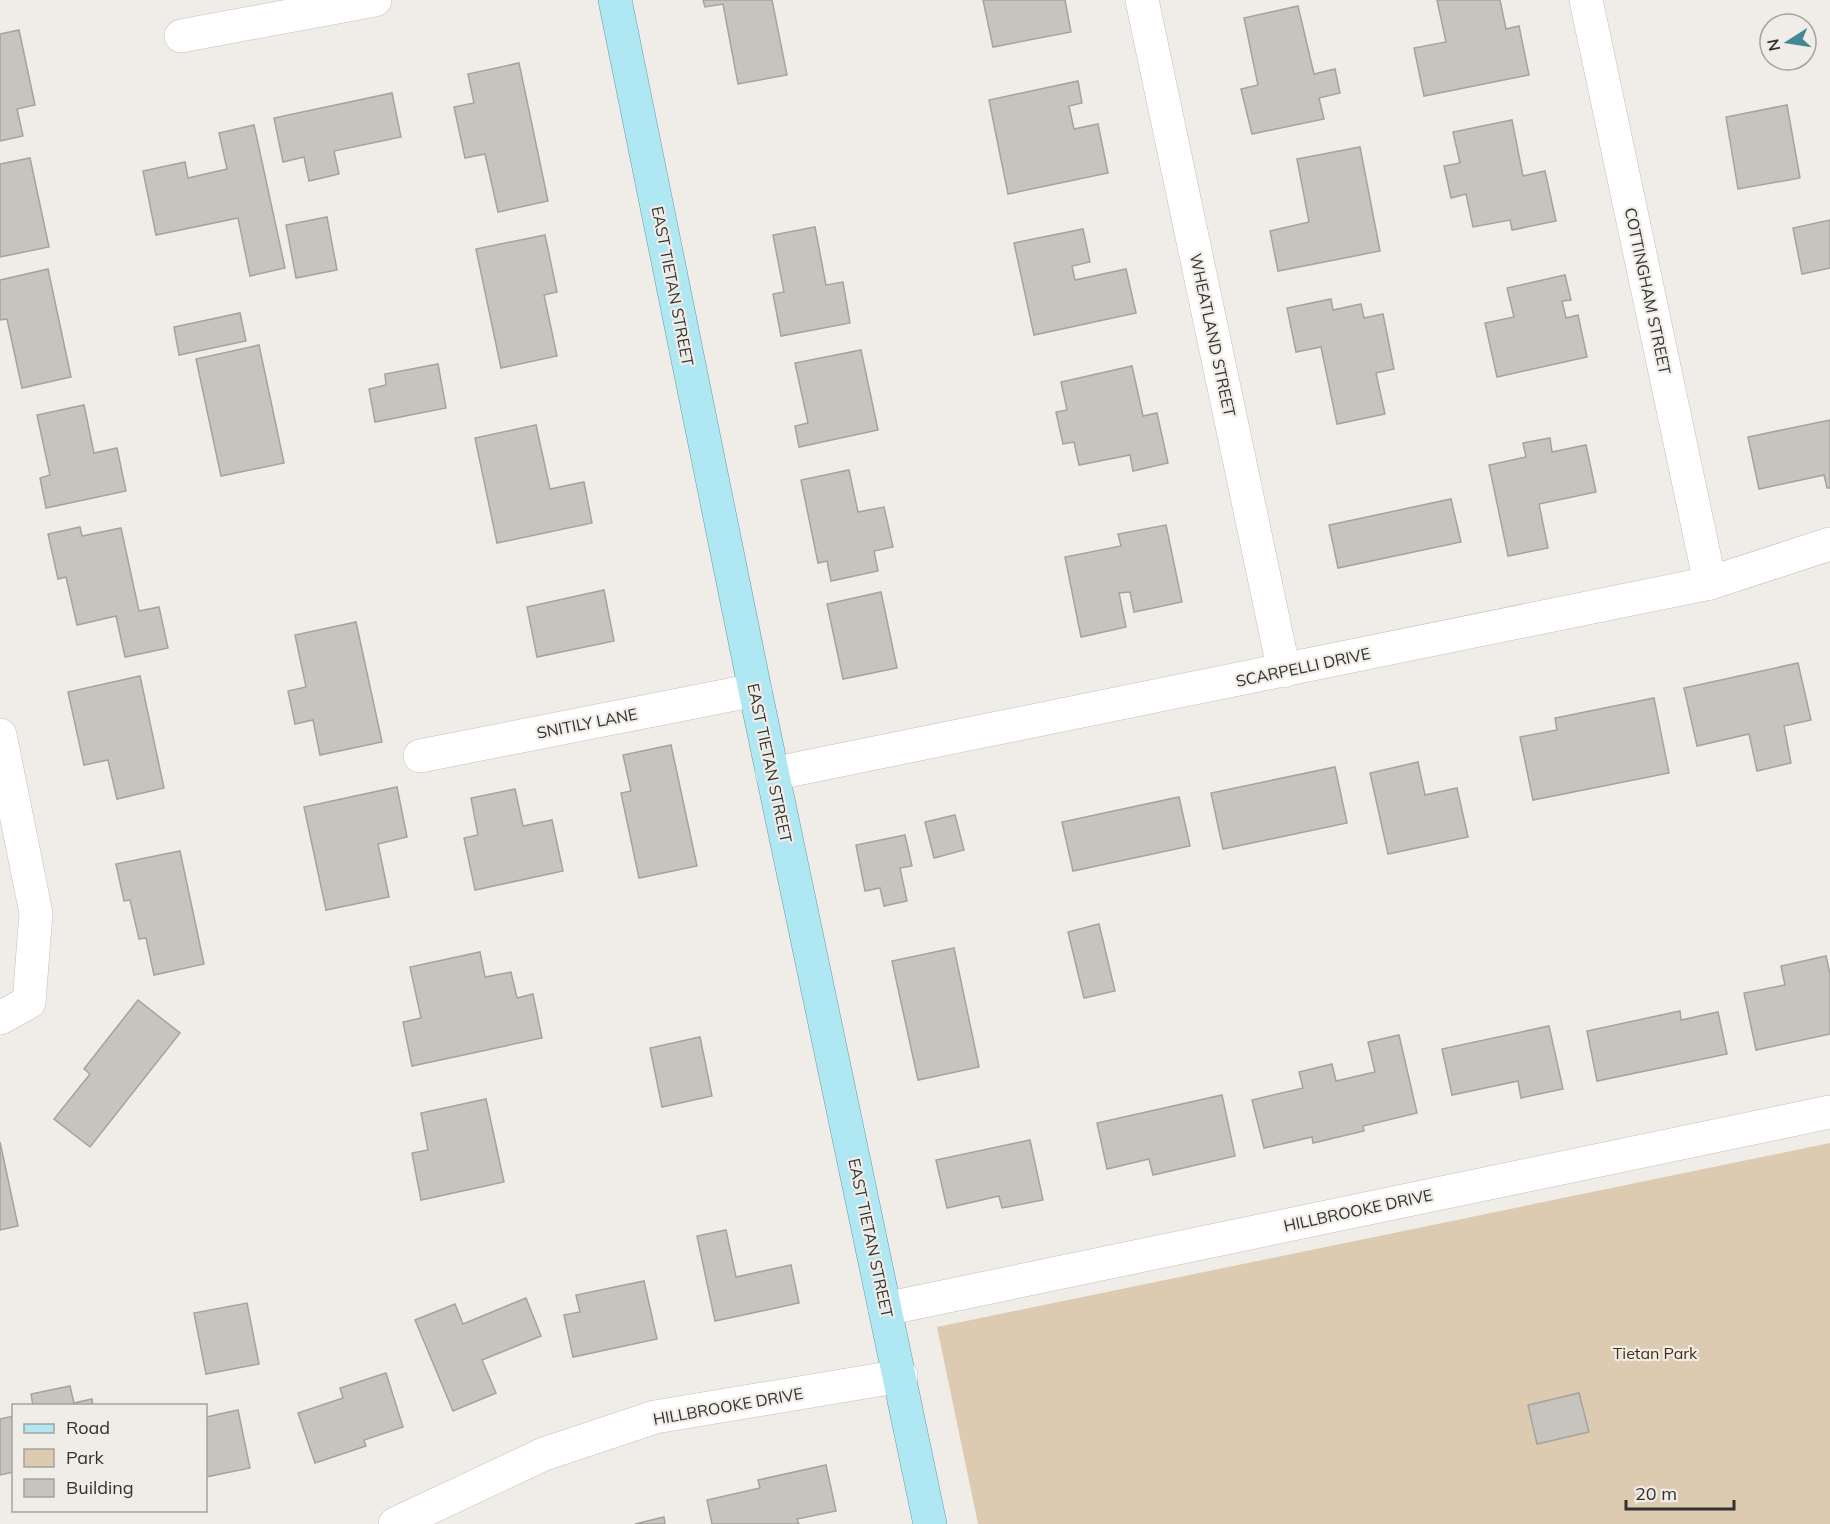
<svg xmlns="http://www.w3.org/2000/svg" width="1830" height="1524" viewBox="0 0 1830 1524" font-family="Mulish,sans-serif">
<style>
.green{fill:#ddcbb1}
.building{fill:#c7c3be;stroke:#a6a29d;stroke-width:1.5}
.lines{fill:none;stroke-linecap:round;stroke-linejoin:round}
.minor-casing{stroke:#c3bfb9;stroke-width:34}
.major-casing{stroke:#619da9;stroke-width:34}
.minor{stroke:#fff;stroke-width:33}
.major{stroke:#afe7f3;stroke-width:33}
.labels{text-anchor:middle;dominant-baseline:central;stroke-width:4.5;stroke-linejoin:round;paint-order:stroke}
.street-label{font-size:16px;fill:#33322f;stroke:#f0ece7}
.park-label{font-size:16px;fill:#432f10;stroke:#f0ece7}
</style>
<rect width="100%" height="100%" fill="#f0ece7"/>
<!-- green -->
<polygon class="green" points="1830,1143 1830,1524 978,1524 937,1327"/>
<!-- building -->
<g class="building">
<polygon points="703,0 772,0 787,75 738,84 723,4 705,7"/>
<polygon points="983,0 1065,0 1071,32 993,47"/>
<polygon points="1437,0 1500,0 1506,29 1519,26 1529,75 1424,96 1414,48 1446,42"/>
<polygon points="1298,6 1314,74 1335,69 1340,93 1319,98 1324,119 1252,134 1241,89 1258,85 1244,18"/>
<polygon points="19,30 35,105 17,109 23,136 0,141 0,34"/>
<polygon points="519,63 548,201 498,212 485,154 465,158 454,107 474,103 468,74"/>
<polygon points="1078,81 1082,103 1069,106 1074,129 1098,124 1108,173 1008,194 989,100"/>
<polygon points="392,93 401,137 334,151 339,174 309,181 304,157 283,162 274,118"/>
<polygon points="1787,105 1800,178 1738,189 1726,117"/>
<polygon points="1512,120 1523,176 1545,171 1556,221 1512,230 1510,220 1473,227 1466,194 1451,198 1444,166 1460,163 1453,132"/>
<polygon points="254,125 285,268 250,276 238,218 156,235 143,171 185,162 188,178 227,169 219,133"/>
<polygon points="1360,147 1380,251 1278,271 1270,231 1309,222 1297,159"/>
<polygon points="30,158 49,247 0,257 0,164"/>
<polygon points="327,217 337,270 296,278 286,225"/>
<polygon points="1830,220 1830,268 1802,274 1793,228"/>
<polygon points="815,227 826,285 843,282 850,323 781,336 773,294 784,292 773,235"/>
<polygon points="1083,229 1090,262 1072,266 1075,280 1126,269 1136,313 1034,335 1014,243"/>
<polygon points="545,235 557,292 544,295 557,356 501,368 476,249"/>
<polygon points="48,269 71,377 22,388 7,319 0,320 0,280"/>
<polygon points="1565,275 1571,300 1562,301 1566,318 1578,315 1587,357 1497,377 1485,323 1514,317 1507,288"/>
<polygon points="1331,299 1333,310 1361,304 1364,318 1383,314 1394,369 1376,373 1385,414 1337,424 1321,347 1296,352 1287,308"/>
<polygon points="240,313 246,341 179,355 174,327"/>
<polygon points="259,345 284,463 221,476 196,359"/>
<polygon points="861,350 878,430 799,447 795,426 808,423 795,363"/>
<polygon points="438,364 446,408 375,422 369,389 386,385 385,374"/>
<polygon points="1132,366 1143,416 1157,413 1168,463 1133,471 1130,455 1079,465 1074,442 1063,444 1056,412 1067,410 1061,382"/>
<polygon points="84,405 94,453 117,448 126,491 46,508 40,478 50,475 37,415"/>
<polygon points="1830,420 1830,488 1827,488 1824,475 1759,489 1748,437"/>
<polygon points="536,425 550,489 584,482 592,523 497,543 475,438"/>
<polygon points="1550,438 1552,452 1586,445 1596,492 1539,504 1548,548 1508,556 1489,465 1526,457 1523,443"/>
<polygon points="849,470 858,512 884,507 893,547 874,551 878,571 831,581 827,561 818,563 801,480"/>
<polygon points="1451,499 1461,542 1338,568 1329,525"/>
<polygon points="1166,525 1182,602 1134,612 1130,592 1119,593 1126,627 1081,637 1065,557 1121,546 1118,534"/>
<polygon points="80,527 82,536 121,528 139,611 159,607 168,648 125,657 116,616 77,625 66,577 58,579 48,534"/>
<polygon points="604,590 614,641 537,657 527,607"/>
<polygon points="881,592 897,668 843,679 827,604"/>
<polygon points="356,622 382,742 320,755 313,720 295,724 288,691 306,687 295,635"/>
<polygon points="1798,663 1811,720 1784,726 1791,763 1757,771 1749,734 1697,746 1684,688"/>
<polygon points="140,676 164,788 117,799 108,760 84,765 68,692"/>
<polygon points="1654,698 1669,773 1533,800 1520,737 1557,730 1555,718"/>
<polygon points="671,745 697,866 639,878 621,793 631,791 623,755"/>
<polygon points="1418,762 1425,795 1457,788 1468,837 1388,854 1370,773"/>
<polygon points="1335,767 1347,823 1223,849 1211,793"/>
<polygon points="397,787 407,837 378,844 389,897 326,910 304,807"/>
<polygon points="515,789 523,826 552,820 563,871 475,890 464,838 478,835 471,798"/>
<polygon points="1179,797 1190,846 1073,871 1062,822"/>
<polygon points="955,815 964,850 934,858 925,822"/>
<polygon points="905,835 912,866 900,868 907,901 884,906 880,888 865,891 856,845"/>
<polygon points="180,851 204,964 154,975 146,938 139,939 130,900 124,901 116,864"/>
<polygon points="1099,924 1115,991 1084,998 1068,932"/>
<polygon points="954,948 979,1067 918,1080 892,961"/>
<polygon points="480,952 485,977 511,972 517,998 533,994 542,1038 412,1066 403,1022 421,1018 410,967"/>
<polygon points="1826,956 1830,974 1830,1034 1756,1050 1744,993 1785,985 1781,966"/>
<polygon points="138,1000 180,1033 90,1147 54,1119 90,1074 84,1069"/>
<polygon points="1680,1011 1681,1020 1718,1012 1727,1054 1597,1081 1587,1031"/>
<polygon points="1549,1026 1563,1089 1521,1098 1518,1081 1452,1095 1442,1049"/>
<polygon points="1399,1035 1417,1113 1363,1126 1364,1131 1313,1143 1312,1137 1264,1148 1252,1100 1303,1088 1299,1072 1332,1064 1336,1081 1375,1072 1368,1042"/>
<polygon points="700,1037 712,1096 662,1107 650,1048"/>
<polygon points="1222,1095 1235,1156 1153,1175 1149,1159 1107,1169 1097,1123"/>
<polygon points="486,1099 504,1182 421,1200 412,1153 428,1150 421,1113"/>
<polygon points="1030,1140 1043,1200 1002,1208 999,1196 947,1208 936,1160"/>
<polygon points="0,1142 18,1226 0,1230"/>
<polygon points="726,1230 736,1277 791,1265 799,1303 715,1321 697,1236"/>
<polygon points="644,1281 657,1339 573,1357 564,1315 580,1312 576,1295"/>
<polygon points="526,1298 541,1336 482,1360 496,1393 453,1411 415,1320 455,1304 463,1324"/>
<polygon points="247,1303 259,1364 206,1374 194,1313"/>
<polygon points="386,1373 403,1427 364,1440 366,1446 315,1463 298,1413 343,1398 340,1388"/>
<polygon points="70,1386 74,1403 92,1399 93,1406 33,1406 31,1394"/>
<polygon points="1579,1393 1589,1432 1537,1444 1528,1405"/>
<polygon points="238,1410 250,1468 206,1477 206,1417"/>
<polygon points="14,1416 14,1472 0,1475 0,1419"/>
<polygon points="826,1465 836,1511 797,1519 799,1524 712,1524 707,1500 760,1488 758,1480"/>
<polygon points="664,1517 665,1524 635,1524"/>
</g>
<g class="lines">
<!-- minor casing -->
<g class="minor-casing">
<g id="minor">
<polyline points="1142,0 1284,671"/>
<polyline points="1586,0 1710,583"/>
<polyline points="181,36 375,0"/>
<polyline points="0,735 36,913 29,1002 0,1018"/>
<polyline points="420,756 755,690"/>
<polyline points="772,774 1710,583 1830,544"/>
<polyline points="885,1309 1830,1112"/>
<polyline points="395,1524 544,1454 655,1417 901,1376"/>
</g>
</g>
<!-- major casing -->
<g class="major-casing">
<polyline id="major" points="615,0 755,690 930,1524"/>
</g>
<!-- minor -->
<use href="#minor" class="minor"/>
<!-- major -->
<use href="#major" class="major"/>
</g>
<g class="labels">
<!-- street labels -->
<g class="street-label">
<text transform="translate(673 286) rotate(79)">EAST TIETAN STREET</text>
<text transform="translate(1648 291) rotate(78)">COTTINGHAM STREET</text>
<text transform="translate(1213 335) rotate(78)">WHEATLAND STREET</text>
<text transform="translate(1303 667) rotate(-12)">SCARPELLI DRIVE</text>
<text transform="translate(587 723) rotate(-11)">SNITILY LANE</text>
<text transform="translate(770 763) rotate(78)">EAST TIETAN STREET</text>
<text transform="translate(1358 1210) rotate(-12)">HILLBROOKE DRIVE</text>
<text transform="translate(871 1238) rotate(78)">EAST TIETAN STREET</text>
<text transform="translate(728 1406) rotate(-10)">HILLBROOKE DRIVE</text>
</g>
<!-- park labels -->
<g class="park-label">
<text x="1655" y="1353">Tietan Park</text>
</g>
</g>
<!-- legend -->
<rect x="12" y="1404" width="195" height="108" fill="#f0ece7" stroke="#a4a29d" stroke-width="1.5"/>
<rect x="24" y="1424" width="30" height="9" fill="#afe7f3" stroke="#a4a29d" stroke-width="1.5"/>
<text x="66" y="1434" font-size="18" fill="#33322f">Road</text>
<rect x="24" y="1449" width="30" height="18" fill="#ddcbb1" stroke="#a4a29d" stroke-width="1.5"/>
<text x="66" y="1464" font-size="18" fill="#33322f">Park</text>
<rect x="24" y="1479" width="30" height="18" fill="#c7c3be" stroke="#a4a29d" stroke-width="1.5"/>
<text x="66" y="1494" font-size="18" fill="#33322f">Building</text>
<!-- north arrow -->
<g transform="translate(1788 42) rotate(258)"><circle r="28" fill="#f0ece7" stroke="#a4a29d" stroke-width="1.5"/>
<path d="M0-4.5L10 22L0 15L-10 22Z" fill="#448896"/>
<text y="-9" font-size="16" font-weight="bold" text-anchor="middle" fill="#33322f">N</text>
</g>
<!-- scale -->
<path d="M1626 1500v9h108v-9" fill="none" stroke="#33322f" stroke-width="3"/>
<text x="1635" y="1500" font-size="18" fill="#33322f" stroke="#f0ece7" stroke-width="4.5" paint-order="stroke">20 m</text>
</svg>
